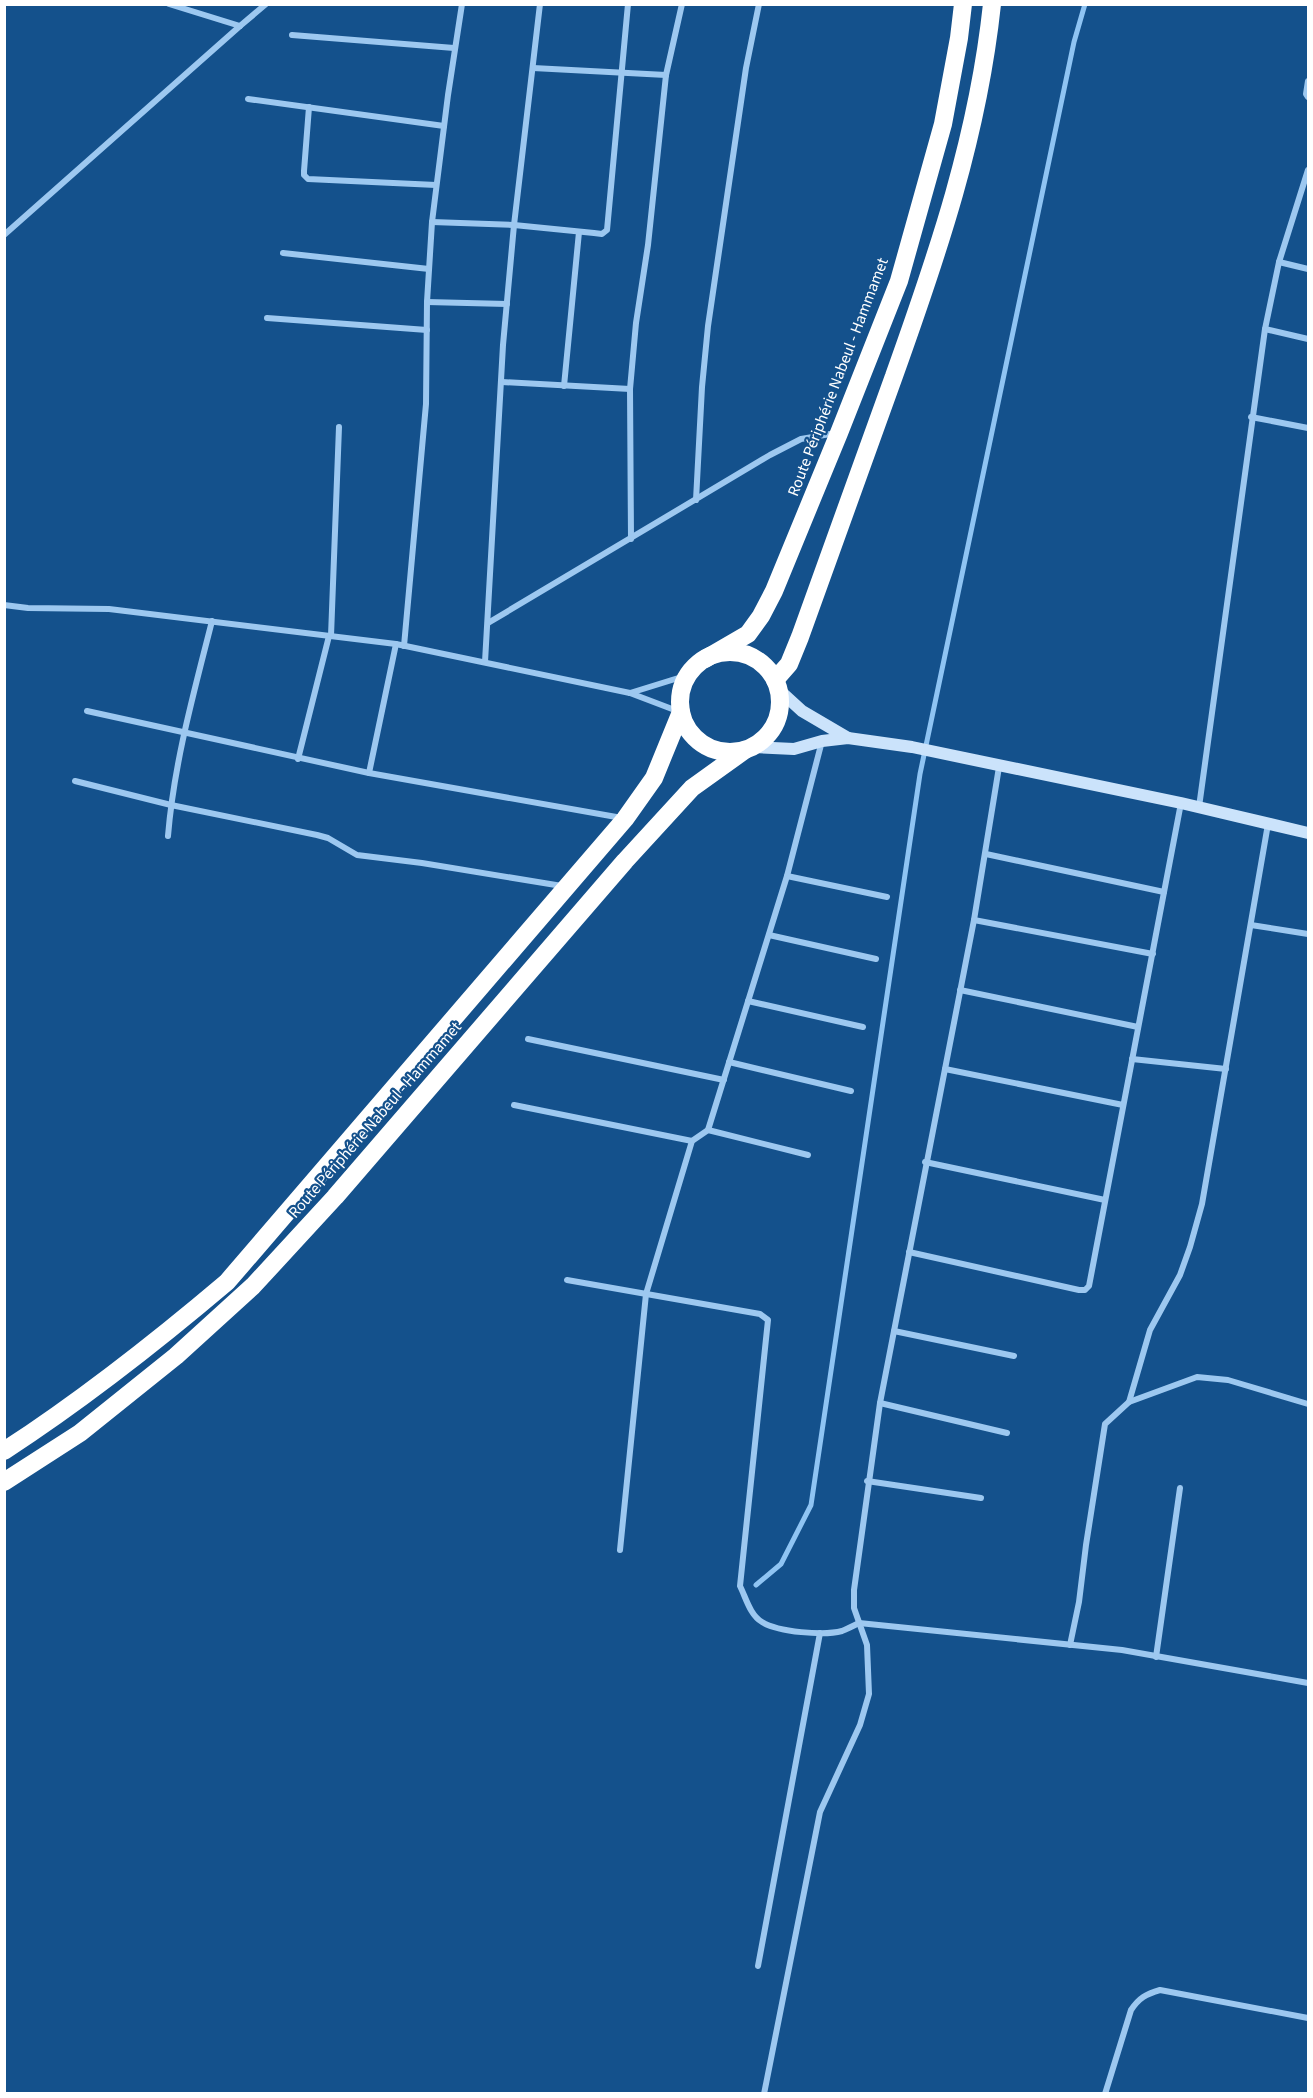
<svg xmlns="http://www.w3.org/2000/svg" width="1313" height="2098" viewBox="0 0 1313 2098" font-family="'Source Sans 3',sans-serif">
<style>
.lines{fill:none;stroke-linecap:round;stroke-linejoin:round}
.stream{stroke:#8fc4f3;stroke-width:5}
.street{stroke:#9dc8f0;stroke-width:6}
.secondary{stroke:#cbe3fb;stroke-width:12}
.highway{stroke:#fff;stroke-width:18}
.labels{text-anchor:middle;dominant-baseline:central;stroke-width:4.5;stroke-linejoin:round;paint-order:stroke}
.street-label{font-size:16px;fill:#fff;stroke:#14518c}
</style>
<rect width="100%" height="100%" fill="#14518c"/>
<g class="lines">
<!-- stream -->
<polyline class="stream" points="756,1585 781,1564 811,1505 920,774 1074,42 1085,4"/>
<!-- street -->
<g class="street">
<polyline points="169,4 240,26"/>
<polyline points="292,35 454,48"/>
<polyline points="533,68 666,75"/>
<polyline points="1308,81 1306,94 1308,97"/>
<polyline points="248,99 444,126"/>
<polyline points="309,107 304,171 304,175 308,179 436,185"/>
<polyline points="432,222 514,225 594,233 602,234 607,230 628,4"/>
<polyline points="4,235 240,26 266,4"/>
<polyline points="283,253 429,269"/>
<polyline points="1279,262 1308,269"/>
<polyline points="427,302 507,304"/>
<polyline points="267,318 427,330"/>
<polyline points="1265,329 1308,339"/>
<polyline points="502,382 630,389"/>
<polyline points="564,386 579,232"/>
<polyline points="1251,417 1308,428"/>
<polyline points="696,500 702,387 708,326 746,68 759,4"/>
<polyline points="631,539 630,389 636,323 648,245 666,75 682,4"/>
<polyline points="4,605 28,608 109,609 396,644 630,693 680,712"/>
<polyline points="488,623 770,455 801,439 836,433"/>
<polyline points="331,636 339,427"/>
<polyline points="404,646 426,404 427,302 432,222 448,95 462,4"/>
<polyline points="485,662 503,345 514,225 540,4"/>
<polyline points="630,693 688,675"/>
<polyline points="87,711 369,773 622,818"/>
<polyline points="298,759 329,636"/>
<polyline points="369,773 396,644"/>
<polyline points="75,781 171,805 317,835 328,838 357,855 422,863 562,886"/>
<polyline points="1199,807 1265,329 1279,262 1308,170"/>
<path d="M168 836C174 763 194 692 212 621"/>
<polyline points="986,854 1164,892"/>
<polyline points="787,876 887,897"/>
<polyline points="974,920 1153,954"/>
<polyline points="1251,925 1308,934"/>
<polyline points="769,935 876,959"/>
<polyline points="960,990 1138,1027"/>
<polyline points="748,1001 863,1027"/>
<polyline points="528,1039 724,1080"/>
<polyline points="1132,1059 1226,1069"/>
<polyline points="729,1062 851,1091"/>
<polyline points="945,1069 1123,1105"/>
<polyline points="514,1105 692,1141"/>
<polyline points="708,1130 808,1155"/>
<polyline points="925,1162 1105,1200"/>
<polyline points="909,1252 1079,1290 1085,1290 1089,1286 1181,803"/>
<path d="M567 1280 760 1314 768 1320 740 1586C746 1598 750 1615 762 1622 778 1632 824 1636 842 1631 847 1629 853 1626 859 1623L1122 1650 1308 1683"/>
<polyline points="894,1331 1014,1356"/>
<polyline points="1129,1402 1197,1377 1228,1380 1308,1404"/>
<polyline points="880,1403 1007,1433"/>
<polyline points="867,1481 981,1498"/>
<polyline points="620,1550 646,1294 692,1141 708,1130 787,876 822,741"/>
<polyline points="1070,1645 1079,1602 1086,1545 1105,1424 1129,1402 1150,1330 1180,1275 1190,1247 1202,1204 1268,824"/>
<polyline points="1156,1657 1180,1488"/>
<polyline points="758,1966 820,1633"/>
<polyline points="764,2094 820,1812 860,1725 869,1694 867,1645 854,1608 854,1590 880,1403 974,920 999,767"/>
<path d="M1105 2094 1131 2010C1139 1998 1146 1994 1160 1990L1308 2018"/>
</g>
<!-- secondary -->
<g class="secondary">
<polyline points="779,690 802,711 848,738"/>
<polyline points="754,747 794,749 822,741 848,738 912,747 1181,803 1308,833"/>
</g>
<!-- highway -->
<g class="highway">
<circle cx="730" cy="702" r="50"/>
<polyline points="705,659 748,634 761,616 774,591 839,433 899,281 943,124 959,38 963,4"/>
<path d="M775 680 789 664 800 637C832 550 863 463 894 376 938 253 978 136 992 4"/>
<path d="M4 1451C84 1399 155 1343 227 1282L625 819 654 778 681 712"/>
<polyline points="4,1482 80,1433 176,1356 253,1286 335,1197 625,861 692,788 745,750"/>
</g>
</g>
<g class="labels">
<!-- street labels -->
<g class="street-label">
<text transform="translate(838 377) rotate(-69)">Route Périphérie Nabeul - Hammamet</text>
<text transform="translate(375 1120) rotate(-49)">Route Périphérie Nabeul - Hammamet</text>
</g>
</g>
<!-- border -->
<rect width="1313" height="2098" fill="none" stroke="#ffffff" stroke-width="12"/>
</svg>
